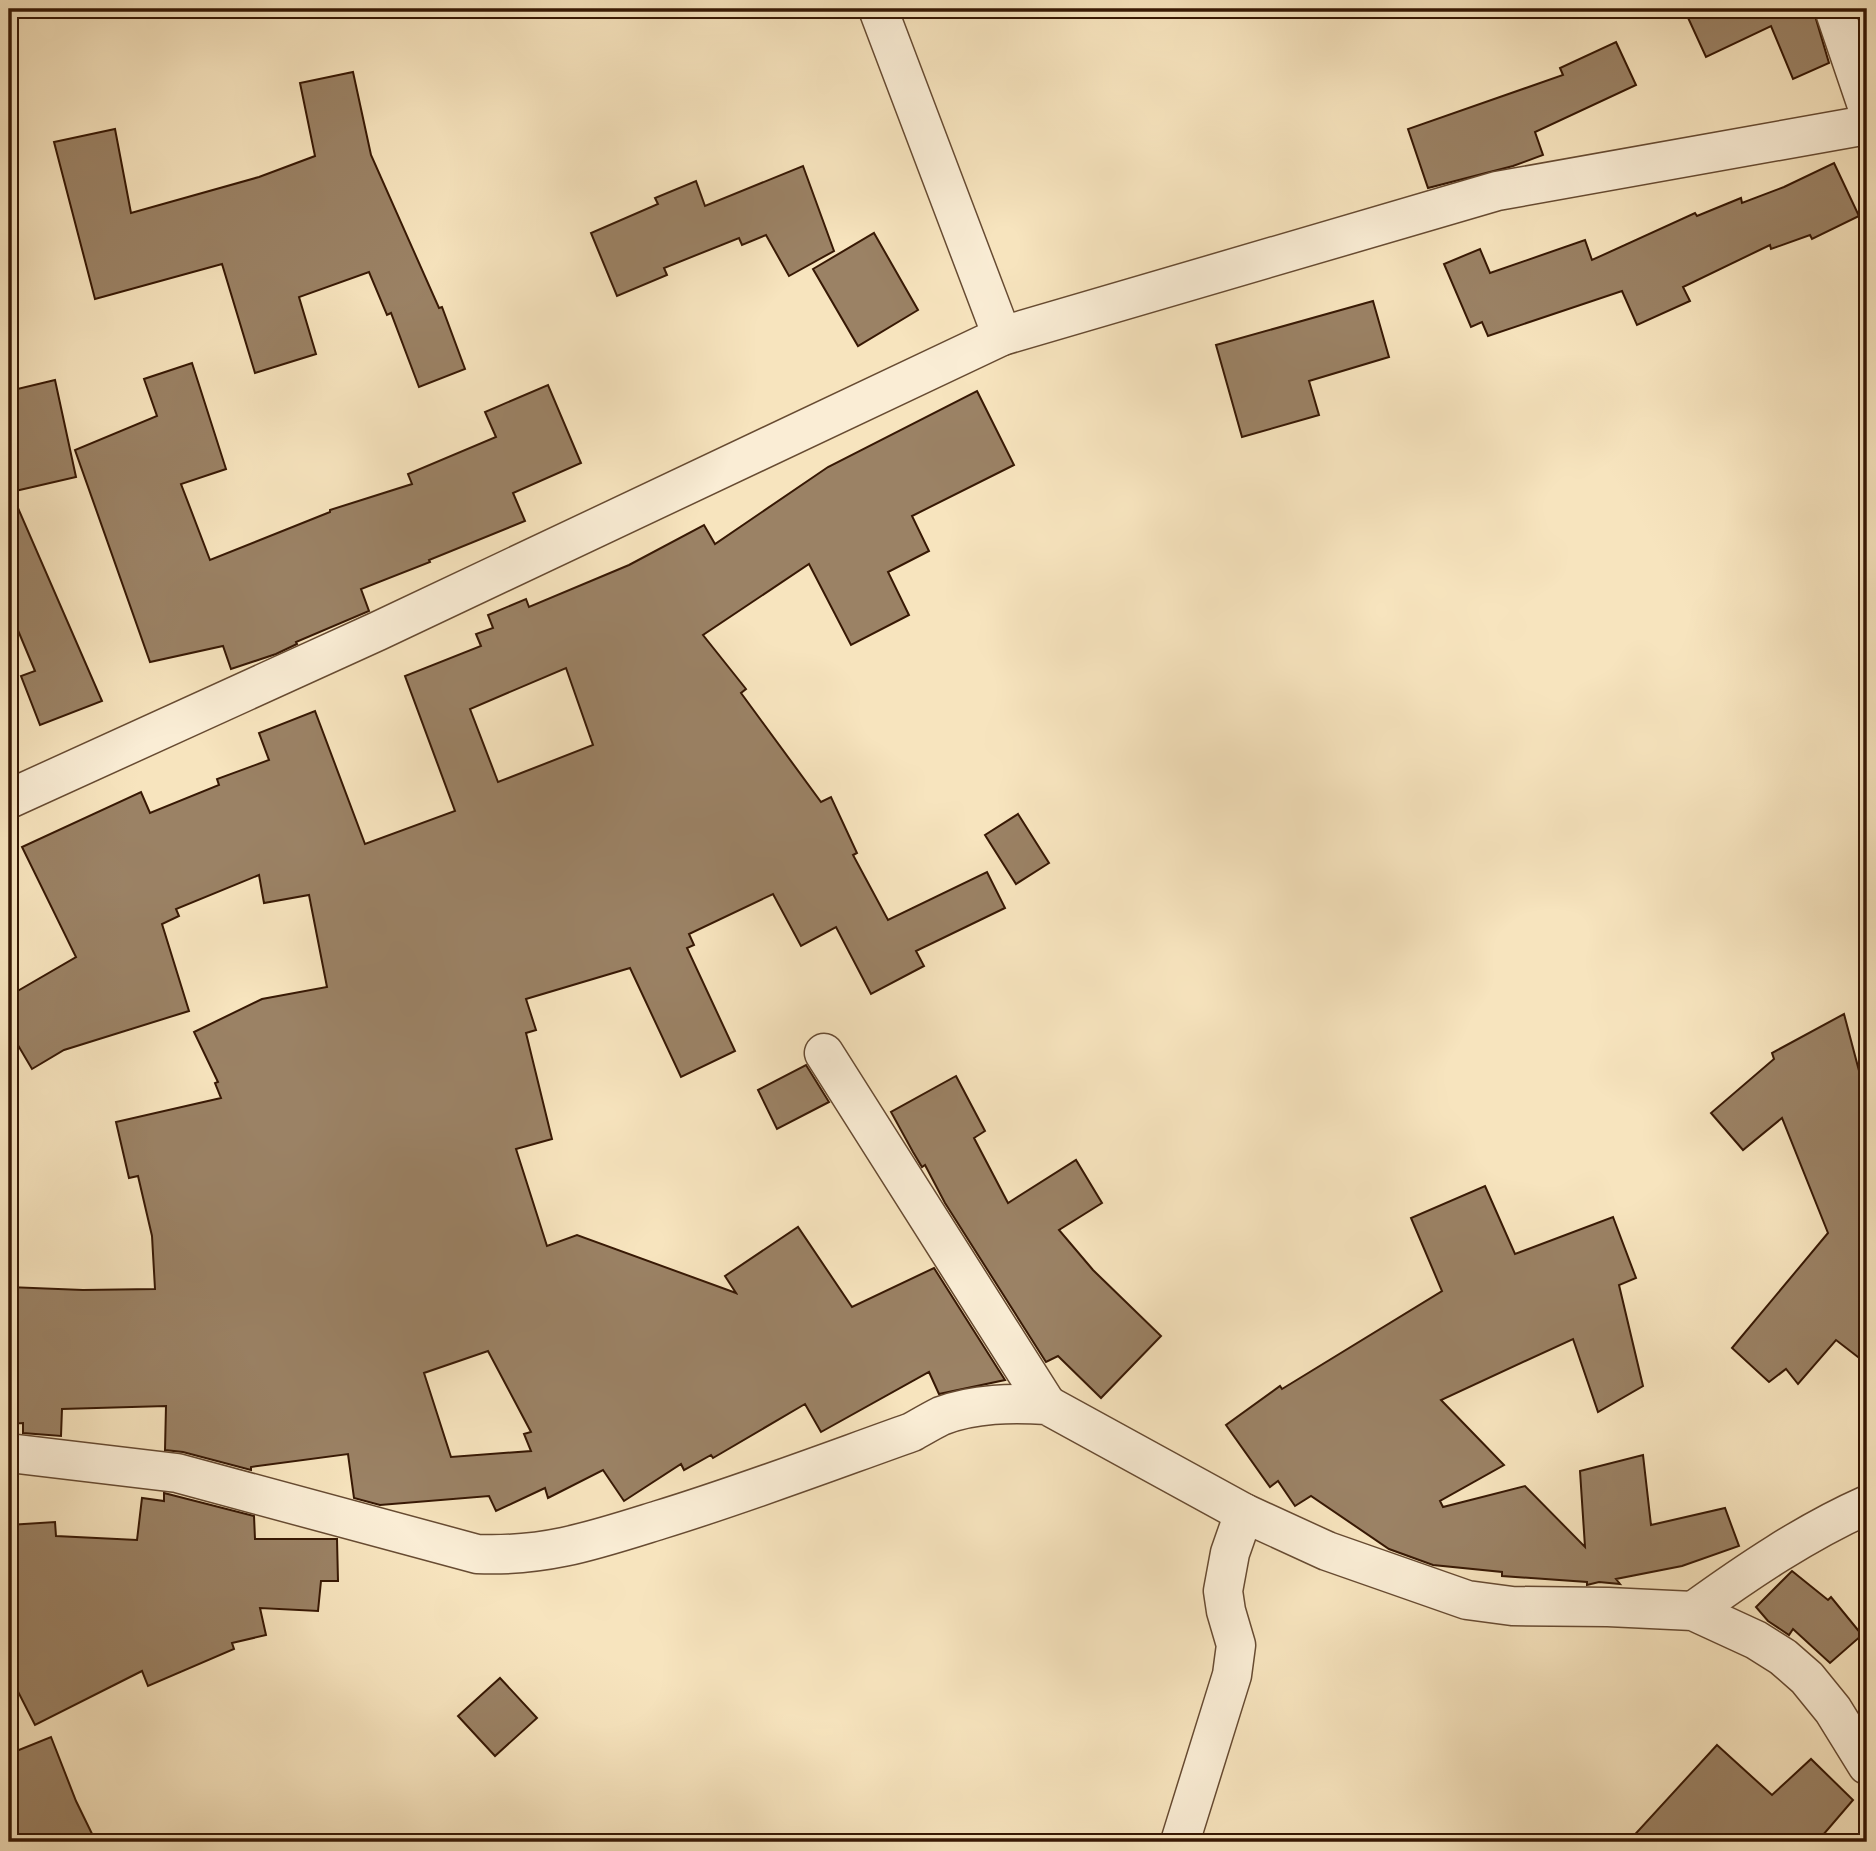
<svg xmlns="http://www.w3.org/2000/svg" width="1876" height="1851" viewBox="0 0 1876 1851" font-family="'IM FELL DW Pica',serif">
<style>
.building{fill:#9b8265;stroke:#371804;stroke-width:2;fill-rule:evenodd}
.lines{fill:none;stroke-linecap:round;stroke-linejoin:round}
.street-casing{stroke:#674b32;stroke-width:41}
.street{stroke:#faedd5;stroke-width:38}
</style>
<rect width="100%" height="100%" fill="#f7e4be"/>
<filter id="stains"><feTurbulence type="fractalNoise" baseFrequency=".00286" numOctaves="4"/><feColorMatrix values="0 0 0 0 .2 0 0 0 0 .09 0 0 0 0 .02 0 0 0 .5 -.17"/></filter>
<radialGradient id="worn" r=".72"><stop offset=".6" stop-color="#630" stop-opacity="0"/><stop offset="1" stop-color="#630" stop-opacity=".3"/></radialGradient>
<!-- building -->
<g class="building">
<polygon points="1684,9 1813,9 1829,63 1793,79 1771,26 1706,57"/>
<polygon points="1857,9 1867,9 1867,39"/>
<polygon points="1616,42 1636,85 1535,132 1543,155 1513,166 1428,188 1408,129 1563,75 1560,68"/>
<polygon points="353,72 371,155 439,308 442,307 465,369 419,387 391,313 387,315 369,272 299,297 316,354 255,373 222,264 95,299 54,142 115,129 131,213 259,177 315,156 300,83"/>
<polygon points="1834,163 1859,216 1812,239 1810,235 1771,249 1770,245 1683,287 1690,301 1637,325 1622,291 1488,336 1482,322 1471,327 1444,264 1480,249 1490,273 1585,240 1592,260 1695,213 1697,216 1741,198 1742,203 1784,187"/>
<polygon points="803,166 834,251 789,276 766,235 742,245 739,238 664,268 667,275 617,296 591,233 658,204 655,198 696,181 705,206"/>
<polygon points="874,233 918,310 858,346 813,269"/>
<polygon points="1373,301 1389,357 1309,381 1319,415 1242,437 1216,345"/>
<polygon points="192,363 226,469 181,484 210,560 330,512 330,510 412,484 408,474 496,437 485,412 548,385 581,463 513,493 525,521 429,560 430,562 361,589 369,611 296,642 297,644 276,654 231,669 223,646 150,662 75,450 157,416 144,379"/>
<polygon points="55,380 76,477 11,492 102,701 40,725 21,676 35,671 9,609 9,391"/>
<path d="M977 391 1014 465 912 516 929 551 888 572 909 615 851 645 809 564 703 635 746 689 741 693 821 802 831 797 857 853 853 855 888 920 987 872 1005 908 916 951 924 966 871 994 836 927 801 946 773 894 689 934 694 945 687 948 735 1051 681 1077 630 968 526 999 536 1030 526 1033 552 1139 516 1149 547 1246 577 1235 736 1293 725 1276 798 1227 852 1307 934 1268 1005 1380 939 1394 929 1372 821 1432 805 1404 713 1458 711 1455 684 1470 681 1464 624 1501 603 1470 548 1498 545 1488 496 1511 489 1496 380 1505 354 1498 348 1454 251 1467V1470L183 1452 165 1450 166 1406 62 1409 61 1436 23 1433V1423L9 1424V1287L83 1290 155 1289 152 1236 138 1176 129 1178 116 1122 221 1098 215 1083 218 1082 194 1032 262 999 327 987 309 895 264 903 259 875 176 909 179 916 162 924 189 1011 64 1050 32 1069 9 1030V996L76 957 22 847 141 792 150 813 219 785 217 779 269 760 259 733 315 711 365 844 455 811 405 676 481 646 476 634 493 628 488 615 526 599 529 607 629 565 704 525 715 544 828 467ZM566 668 593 745 498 782 470 709ZM488 1351 531 1432 524 1434 531 1451 451 1457 424 1373Z"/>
<polygon points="1018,814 1049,863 1016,884 985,835"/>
<polygon points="1844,1014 1867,1101 1867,1364 1836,1340 1798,1384 1786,1369 1769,1382 1732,1348 1828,1233 1782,1118 1743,1150 1711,1113 1774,1059 1772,1053"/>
<polygon points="806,1065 829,1102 777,1129 758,1090"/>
<polygon points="956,1076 985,1131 974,1138 1008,1203 1076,1160 1102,1203 1059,1230 1093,1270 1161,1336 1101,1398 1058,1356 1046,1362 945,1203 925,1165 922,1167 913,1152 891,1112"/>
<polygon points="1485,1186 1515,1254 1613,1217 1636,1278 1619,1285 1643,1386 1598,1412 1573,1339 1441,1400 1504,1465 1440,1501 1443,1507 1525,1486 1585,1547 1580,1471 1643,1455 1651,1525 1725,1508 1739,1546 1682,1566 1616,1579 1620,1584 1599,1582 1587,1585 1587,1582 1502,1576 1502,1572 1433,1565 1389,1549 1311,1496 1295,1506 1278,1481 1270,1487 1226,1425 1280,1386 1282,1389 1442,1291 1411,1218"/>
<polygon points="164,1493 254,1516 255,1539 337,1539 338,1581 321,1581 318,1611 260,1608 266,1635 232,1643 234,1649 148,1686 142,1671 35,1725 9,1674 9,1525 55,1522 56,1536 137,1540 142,1498 164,1501"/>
<polygon points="1792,1571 1828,1600 1831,1597 1862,1635 1830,1663 1793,1629 1789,1635 1768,1621 1756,1607"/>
<polygon points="500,1678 537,1718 495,1756 458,1716"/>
<polygon points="51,1737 76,1801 96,1842 9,1842 9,1754"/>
<polygon points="1717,1745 1772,1795 1811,1759 1853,1800 1817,1842 1628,1842"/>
</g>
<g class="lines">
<!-- street casing -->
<g class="street-casing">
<g id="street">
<polyline points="878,9 1002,336"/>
<polyline points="1834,9 1867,106"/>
<polyline points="9,799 378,631 1002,336 1497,191 1867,125"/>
<polyline points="824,1053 1047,1405"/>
<path d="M9 1453 177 1473 477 1554C546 1557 595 1540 659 1520 744 1494 828 1462 912 1432 921 1427 931 1421 941 1416 975 1403 1012 1403 1047 1405L1244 1513 1327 1551 1467 1600 1512 1606 1608 1607 1693 1611 1756 1640 1783 1657 1807 1678 1833 1710 1867 1765"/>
<path d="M1693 1611C1747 1572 1806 1532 1867 1505"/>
<polyline points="1180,1842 1232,1675 1236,1645 1226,1611 1223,1591 1230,1553 1244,1513"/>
</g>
</g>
<!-- street -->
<use href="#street" class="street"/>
</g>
<!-- margin -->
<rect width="1876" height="1851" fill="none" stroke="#f7e4be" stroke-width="35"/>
<rect x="10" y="10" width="1855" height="1830" fill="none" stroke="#371804" stroke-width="3.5"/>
<rect x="18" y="18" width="1841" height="1816" fill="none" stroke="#371804" stroke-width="2"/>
<rect width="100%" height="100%" filter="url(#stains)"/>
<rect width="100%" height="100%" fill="url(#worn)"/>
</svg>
